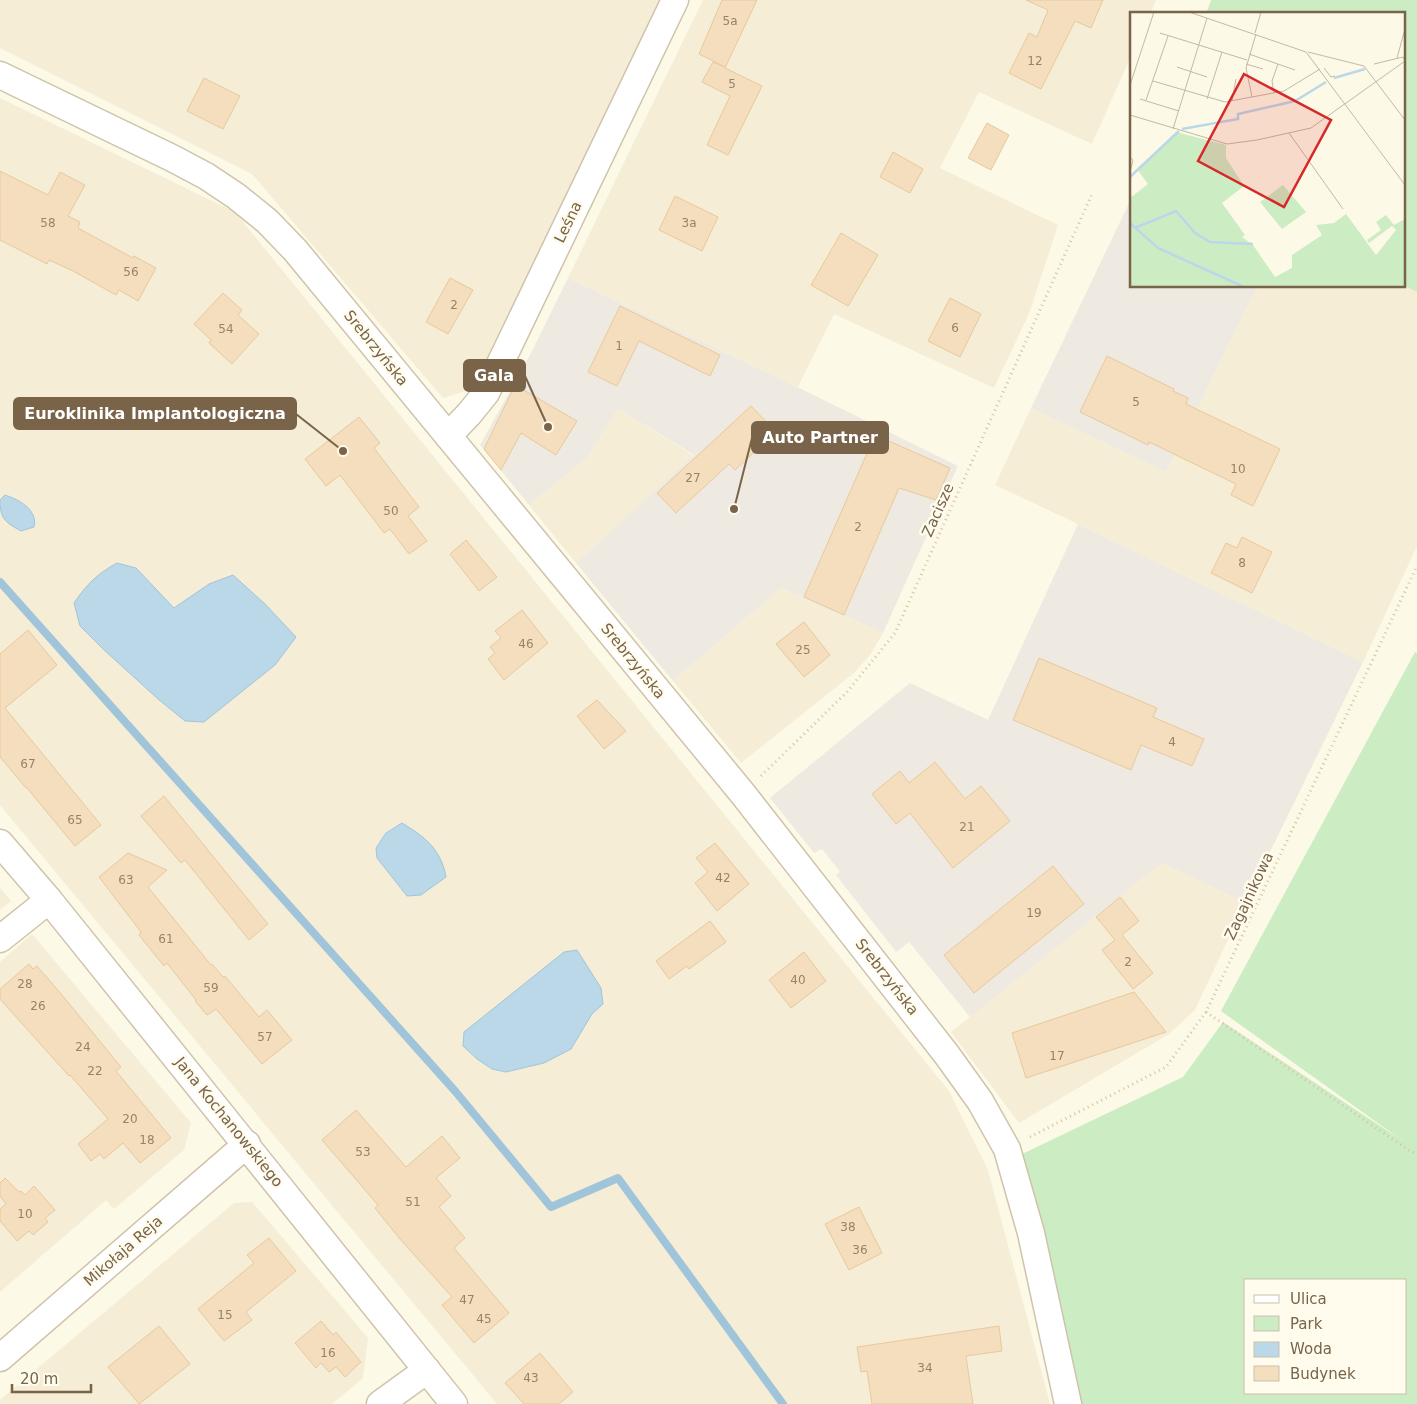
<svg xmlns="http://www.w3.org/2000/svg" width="1417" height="1404" viewBox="0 0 1417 1404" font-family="'DejaVu Sans',sans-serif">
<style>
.residential{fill:#f5edd5}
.industrial{fill:#eeeae1}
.green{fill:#ccecc4;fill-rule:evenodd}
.water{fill:#bad8e8;stroke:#a0c5db}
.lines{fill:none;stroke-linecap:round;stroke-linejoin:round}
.stream{stroke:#a0c5db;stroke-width:8}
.building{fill:#f4debd;stroke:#e7c99d}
.street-casing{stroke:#d0c3ac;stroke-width:29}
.path{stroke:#d9c2a0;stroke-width:3;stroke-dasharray:1 4;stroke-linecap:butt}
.street{stroke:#fff;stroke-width:26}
.labels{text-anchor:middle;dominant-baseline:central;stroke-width:5;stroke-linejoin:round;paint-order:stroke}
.number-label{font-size:12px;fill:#988267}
.street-label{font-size:15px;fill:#79644a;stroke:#fffcee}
.inset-river{fill:none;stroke:#bad8e8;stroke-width:2.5}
.inset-road{fill:none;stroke:#c4b9a3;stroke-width:1}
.view{fill:#d62828;fill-opacity:0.15;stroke:#d62828;stroke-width:2.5}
.inset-edge{fill:none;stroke:#79644a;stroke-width:2.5}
.leader{fill:none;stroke:#79644a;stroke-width:2}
.callout-dot{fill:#79644a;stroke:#fffcee;stroke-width:2}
.callout{fill:#79644a;stroke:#79644a;stroke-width:2}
.callout-label{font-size:16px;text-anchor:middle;font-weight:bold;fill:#fff}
</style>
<rect width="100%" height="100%" fill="#fdf9e7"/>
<!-- residential -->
<g class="residential">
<polygon points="0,0 661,0 503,338 471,389 443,398 252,174 0,48"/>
<polygon points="703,0 1156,0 1150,14 1131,14 1131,56 1092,144 979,92 940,168 1058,225 1030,311 994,388 834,314 798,387 568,278"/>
<polygon points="0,98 235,212 949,1091 988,1170 1050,1404 497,1404 0,805"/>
<polygon points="1403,285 1417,292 1417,546 1363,662 1078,524 995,485 1031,408 1166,472 1258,286"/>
<polygon points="618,409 694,456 576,563 529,505 586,459"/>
<polygon points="781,588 883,633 870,655 854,673 741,763 673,681"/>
<polygon points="1162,863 1245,903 1195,1010 1169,1034 1019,1123 951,1032"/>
<polygon points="0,888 11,901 0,910"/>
<polygon points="32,934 191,1123 184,1150 114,1209 106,1200 0,1292 0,962"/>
<polygon points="252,1202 368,1338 363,1378 332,1404 0,1404 0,1400 234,1203"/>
</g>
<!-- industrial -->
<g class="industrial">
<polygon points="1131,199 1131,286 1258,286 1166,472 1031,408"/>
<polygon points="568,278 779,378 958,466 883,633 781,588 673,681 576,563 694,455 618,409 586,459 529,505 480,445 530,355"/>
<polygon points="1078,524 1363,662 1245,903 1162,863 970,1017 909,942 896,952 836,875 840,872 822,849 814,853 770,798 910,683 988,720"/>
</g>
<!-- green -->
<g class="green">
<polygon points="1211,0 1417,0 1417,292 1403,285 1403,14 1206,14"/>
<path d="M1415 652 1417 653V1404H1081L1020 1155 1183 1077 1223 1022 1403 1141 1221 1011ZM1246 1280H1406V1393H1246Z"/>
</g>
<!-- water -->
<g class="water">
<path d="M5 495C20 500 38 510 34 527L21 531C5 522 0 519 0 500Z"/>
<path d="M117 563 136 568 174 608 209 584 233 575 265 604 296 637 275 665 204 722 185 721 158 699 103 649 80 626 74 603C87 584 97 574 117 563Z"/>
<path d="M402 823C425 837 441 849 446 877L421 895 407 896 377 858 376 848 386 833Z"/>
<polygon points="577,950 601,988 603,1004 592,1014 571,1049 544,1063 506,1072 492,1069 477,1059 463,1046 464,1032 564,952"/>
</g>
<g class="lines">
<!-- stream -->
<polyline class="stream" points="0,582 455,1091 551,1207 618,1178 783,1404"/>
</g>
<!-- building -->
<g class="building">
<polygon points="722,0 757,0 725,68 762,86 728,155 707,145 730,96 702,82 713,62 725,67 699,54"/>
<polygon points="1026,0 1103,0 1091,28 1075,21 1041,89 1009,73 1029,33 1037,37 1048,10"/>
<polygon points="204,78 240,96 223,129 187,111"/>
<polygon points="987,123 1009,135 991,170 968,158"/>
<polygon points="893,152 923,169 910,193 880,177"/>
<polygon points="0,171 48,195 60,172 85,185 68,216 80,222 78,228 133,258 134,256 156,268 138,301 119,290 116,295 73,271 49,260 47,264 0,240"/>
<polygon points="675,196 718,217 702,251 659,230"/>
<polygon points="841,233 878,255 848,306 811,285"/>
<polygon points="450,278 473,290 448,334 426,322"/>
<polygon points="223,293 242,310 238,315 259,334 232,364 209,343 211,340 194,324"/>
<polygon points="950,298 981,314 960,357 928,341"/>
<polygon points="620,306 720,355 710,376 639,341 617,386 588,372"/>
<polygon points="1107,356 1174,389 1173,391 1188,398 1186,404 1280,449 1253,506 1231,495 1236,484 1149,442 1148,445 1080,412"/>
<polygon points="515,385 577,421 556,455 521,433 501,470 484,449"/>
<polygon points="751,406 776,432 735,470 729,464 676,513 657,493"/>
<polygon points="359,417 380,443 374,448 419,507 408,516 427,541 409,554 390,529 384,533 340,475 326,486 305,459"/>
<polygon points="875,435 950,468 936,500 899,488 844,615 804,597"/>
<polygon points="1242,537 1272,552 1252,593 1211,573 1226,543 1237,548"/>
<polygon points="466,540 497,577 479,591 450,554"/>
<polygon points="522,610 548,643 504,680 488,659 495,653 490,647 501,638 495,631"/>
<polygon points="804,622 830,655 804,677 776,644"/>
<polygon points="28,630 57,665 5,708 101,825 75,846 27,788 26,788 0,757 0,654"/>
<polygon points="1039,658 1157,708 1153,717 1204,739 1192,766 1141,745 1131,770 1013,720"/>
<polygon points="597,700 626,731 604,749 577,716"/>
<polygon points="935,762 965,799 981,786 1010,821 953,868 910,813 896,824 872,794 900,771 909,783"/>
<polygon points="164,796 268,924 249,940 185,860 181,863 141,816"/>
<polygon points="715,843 749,884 717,911 695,883 708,872 696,858"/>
<polygon points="128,853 167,870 148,887 211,965 212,964 223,977 225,976 259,1017 267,1010 292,1040 262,1064 216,1009 207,1015 195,1001 196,1000 167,963 164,966 139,935 141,932 99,877"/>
<polygon points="1053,866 1084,904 974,993 944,955"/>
<polygon points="1120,897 1139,921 1122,935 1153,973 1133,989 1102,950 1115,940 1096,917"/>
<polygon points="710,921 726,942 689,969 687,966 669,979 656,961"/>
<polygon points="804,952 826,981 791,1008 769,980"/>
<polygon points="29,964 33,969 37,966 62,995 121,1067 116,1071 171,1138 140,1163 123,1143 104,1159 100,1154 91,1161 78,1144 108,1119 70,1075 69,1076 0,999 0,989"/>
<polygon points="1134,992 1166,1032 1026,1078 1012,1033"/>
<polygon points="356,1110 406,1167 442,1136 460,1158 436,1178 451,1196 439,1207 465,1238 454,1248 509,1313 474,1343 442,1305 452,1297 400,1239 375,1208 378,1205 322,1140"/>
<polygon points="5,1178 19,1192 21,1191 25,1195 34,1186 55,1210 45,1218 48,1222 33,1235 29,1231 17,1241 0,1221 0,1209 6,1204 0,1196 0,1183"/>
<polygon points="859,1207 882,1253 849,1270 825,1224"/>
<polygon points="269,1238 296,1271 246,1312 252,1320 224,1341 198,1309 254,1263 247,1255"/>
<polygon points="321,1321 333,1335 336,1332 361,1362 345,1377 336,1367 329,1372 321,1363 316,1368 295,1343"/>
<polygon points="159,1326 190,1364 139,1404 108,1367"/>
<polygon points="999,1326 1002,1351 966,1356 973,1404 872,1404 867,1371 861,1372 857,1347"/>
<polygon points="540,1353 573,1392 559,1404 524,1404 505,1383"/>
</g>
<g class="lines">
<!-- street casing -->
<g class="street-casing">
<g id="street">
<polyline points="0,75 172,158 206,176 236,196 267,221 295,250 743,794 947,1055 980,1101 1007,1149 1031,1233 1068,1404"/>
<polyline points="448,436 469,414 486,393 675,0"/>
<polyline points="0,843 49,900 454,1404"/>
<polyline points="0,939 49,900"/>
<polyline points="0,1358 247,1144"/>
<polyline points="380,1404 427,1370"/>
</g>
</g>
<!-- path -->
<g class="path">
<polyline points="761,776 847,692 895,633 1092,194"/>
<polyline points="1206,1012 1410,1151 1417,1154"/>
<polyline points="1030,1137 1166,1067 1206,1012 1417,566"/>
</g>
<!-- street -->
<use href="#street" class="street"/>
</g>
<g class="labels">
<!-- number labels -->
<g class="number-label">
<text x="730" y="21">5a</text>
<text x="1035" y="61">12</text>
<text x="732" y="84">5</text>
<text x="48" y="223">58</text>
<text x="689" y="223">3a</text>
<text x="131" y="272">56</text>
<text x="454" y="305">2</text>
<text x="955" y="328">6</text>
<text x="226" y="329">54</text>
<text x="619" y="346">1</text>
<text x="1136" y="402">5</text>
<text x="1238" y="469">10</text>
<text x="693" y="478">27</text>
<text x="391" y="511">50</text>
<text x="858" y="527">2</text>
<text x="1242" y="563">8</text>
<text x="526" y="644">46</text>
<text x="803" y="650">25</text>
<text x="1172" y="742">4</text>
<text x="28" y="764">67</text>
<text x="75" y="820">65</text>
<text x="967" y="827">21</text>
<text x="723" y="878">42</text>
<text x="126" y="880">63</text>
<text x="1034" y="913">19</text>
<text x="166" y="939">61</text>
<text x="1128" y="962">2</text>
<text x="798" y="980">40</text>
<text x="25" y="984">28</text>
<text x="211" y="988">59</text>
<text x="38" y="1006">26</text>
<text x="265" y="1037">57</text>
<text x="83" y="1047">24</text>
<text x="1057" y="1056">17</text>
<text x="95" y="1071">22</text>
<text x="130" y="1119">20</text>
<text x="147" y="1140">18</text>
<text x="363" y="1152">53</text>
<text x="413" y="1202">51</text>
<text x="25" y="1214">10</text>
<text x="848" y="1227">38</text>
<text x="860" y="1250">36</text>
<text x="467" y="1300">47</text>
<text x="225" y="1315">15</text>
<text x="484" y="1319">45</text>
<text x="328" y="1353">16</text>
<text x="925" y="1368">34</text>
<text x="531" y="1378">43</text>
</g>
<!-- street labels -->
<g class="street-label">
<text transform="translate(568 222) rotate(-64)">Leśna</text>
<text transform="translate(376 348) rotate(51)">Srebrzyńska</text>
<text transform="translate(938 510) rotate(-66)">Zacisze</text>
<text transform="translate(633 661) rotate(51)">Srebrzyńska</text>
<text transform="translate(1249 896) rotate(-65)">Zagajnikowa</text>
<text transform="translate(887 977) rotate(52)">Srebrzyńska</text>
<text transform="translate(229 1122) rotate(51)">Jana Kochanowskiego</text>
<text transform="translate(123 1251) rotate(-41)">Mikołaja Reja</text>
</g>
</g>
<!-- overview -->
<g transform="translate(1130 12)">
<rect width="275" height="275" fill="#fdf9e7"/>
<path d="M46 120 96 133V146L114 174 92 191 115 223 112 225 123 233 145 265 162 256V243L192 223 186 213 204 211 216 202 246 243 266 218 262 214 239 231 237 228 251 218 246 210 256 203 264 213 275 207V275H0V186L18 172 7 157ZM153 173 176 200 152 217 130 190Z" fill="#ccecc4"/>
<path class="inset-river" d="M204 66 235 57M52 117 108 107V102L165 89 196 70M0 165 49 119M0 211 28 236 114 275M5 216 46 199 65 221 80 230 123 232"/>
<path class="inset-road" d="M59 0 176 40 275 173M30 21 117 48M125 21 131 0M178 40 234 54 275 108M119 42 165 58M267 46 275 17M116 52 133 57M244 52 273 45 275 49M47 55 77 65M194 56 201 65 205 64M23 69 95 90 154 79 190 57M0 73 24 0M144 81 142 69 148 52M122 85 116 56 126 22M10 87 49 99M77 87 92 40M16 88 38 24M102 89 106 67M0 103 97 132 127 128 181 116 275 49M43 117 77 6M159 121 213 197M0 145 3 148 0 160"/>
<path class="view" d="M114 62 201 108 154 195 68 149Z"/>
<rect width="275" height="275" class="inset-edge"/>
</g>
<!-- callouts -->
<path class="leader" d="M548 427L525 376M343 451L296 414M734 509L752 438"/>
<g class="callout-dot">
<circle cx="548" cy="427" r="5"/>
<circle cx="343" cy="451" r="5"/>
<circle cx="734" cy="509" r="5"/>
</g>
<g class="callout">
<rect x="464" y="360" width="61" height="31" rx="5"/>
<rect x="14" y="398" width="282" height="31" rx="5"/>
<rect x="752" y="422" width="136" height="31" rx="5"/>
</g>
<g class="callout-label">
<text x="494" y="381">Gala</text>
<text x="155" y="419">Euroklinika Implantologiczna</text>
<text x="820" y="443">Auto Partner</text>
</g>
<!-- legend -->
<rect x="1244" y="1279" width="162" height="115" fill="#fffcee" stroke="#c9bfac"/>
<rect x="1254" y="1295" width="25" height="8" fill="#ffffff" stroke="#c9bfac"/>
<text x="1290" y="1304" font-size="15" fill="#79644a">Ulica</text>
<rect x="1254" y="1316" width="25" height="15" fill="#ccecc4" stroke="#c9bfac"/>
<text x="1290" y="1329" font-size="15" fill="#79644a">Park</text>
<rect x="1254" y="1342" width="25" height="15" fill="#bad8e8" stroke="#c9bfac"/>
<text x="1290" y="1354" font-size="15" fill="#79644a">Woda</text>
<rect x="1254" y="1366" width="25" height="15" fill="#f4debd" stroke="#c9bfac"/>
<text x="1290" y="1379" font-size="15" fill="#79644a">Budynek</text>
<!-- scale -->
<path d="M12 1384v8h79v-8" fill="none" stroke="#79644a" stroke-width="2.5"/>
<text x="20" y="1384" font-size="15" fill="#79644a" stroke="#fffcee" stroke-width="4" paint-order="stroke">20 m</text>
</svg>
